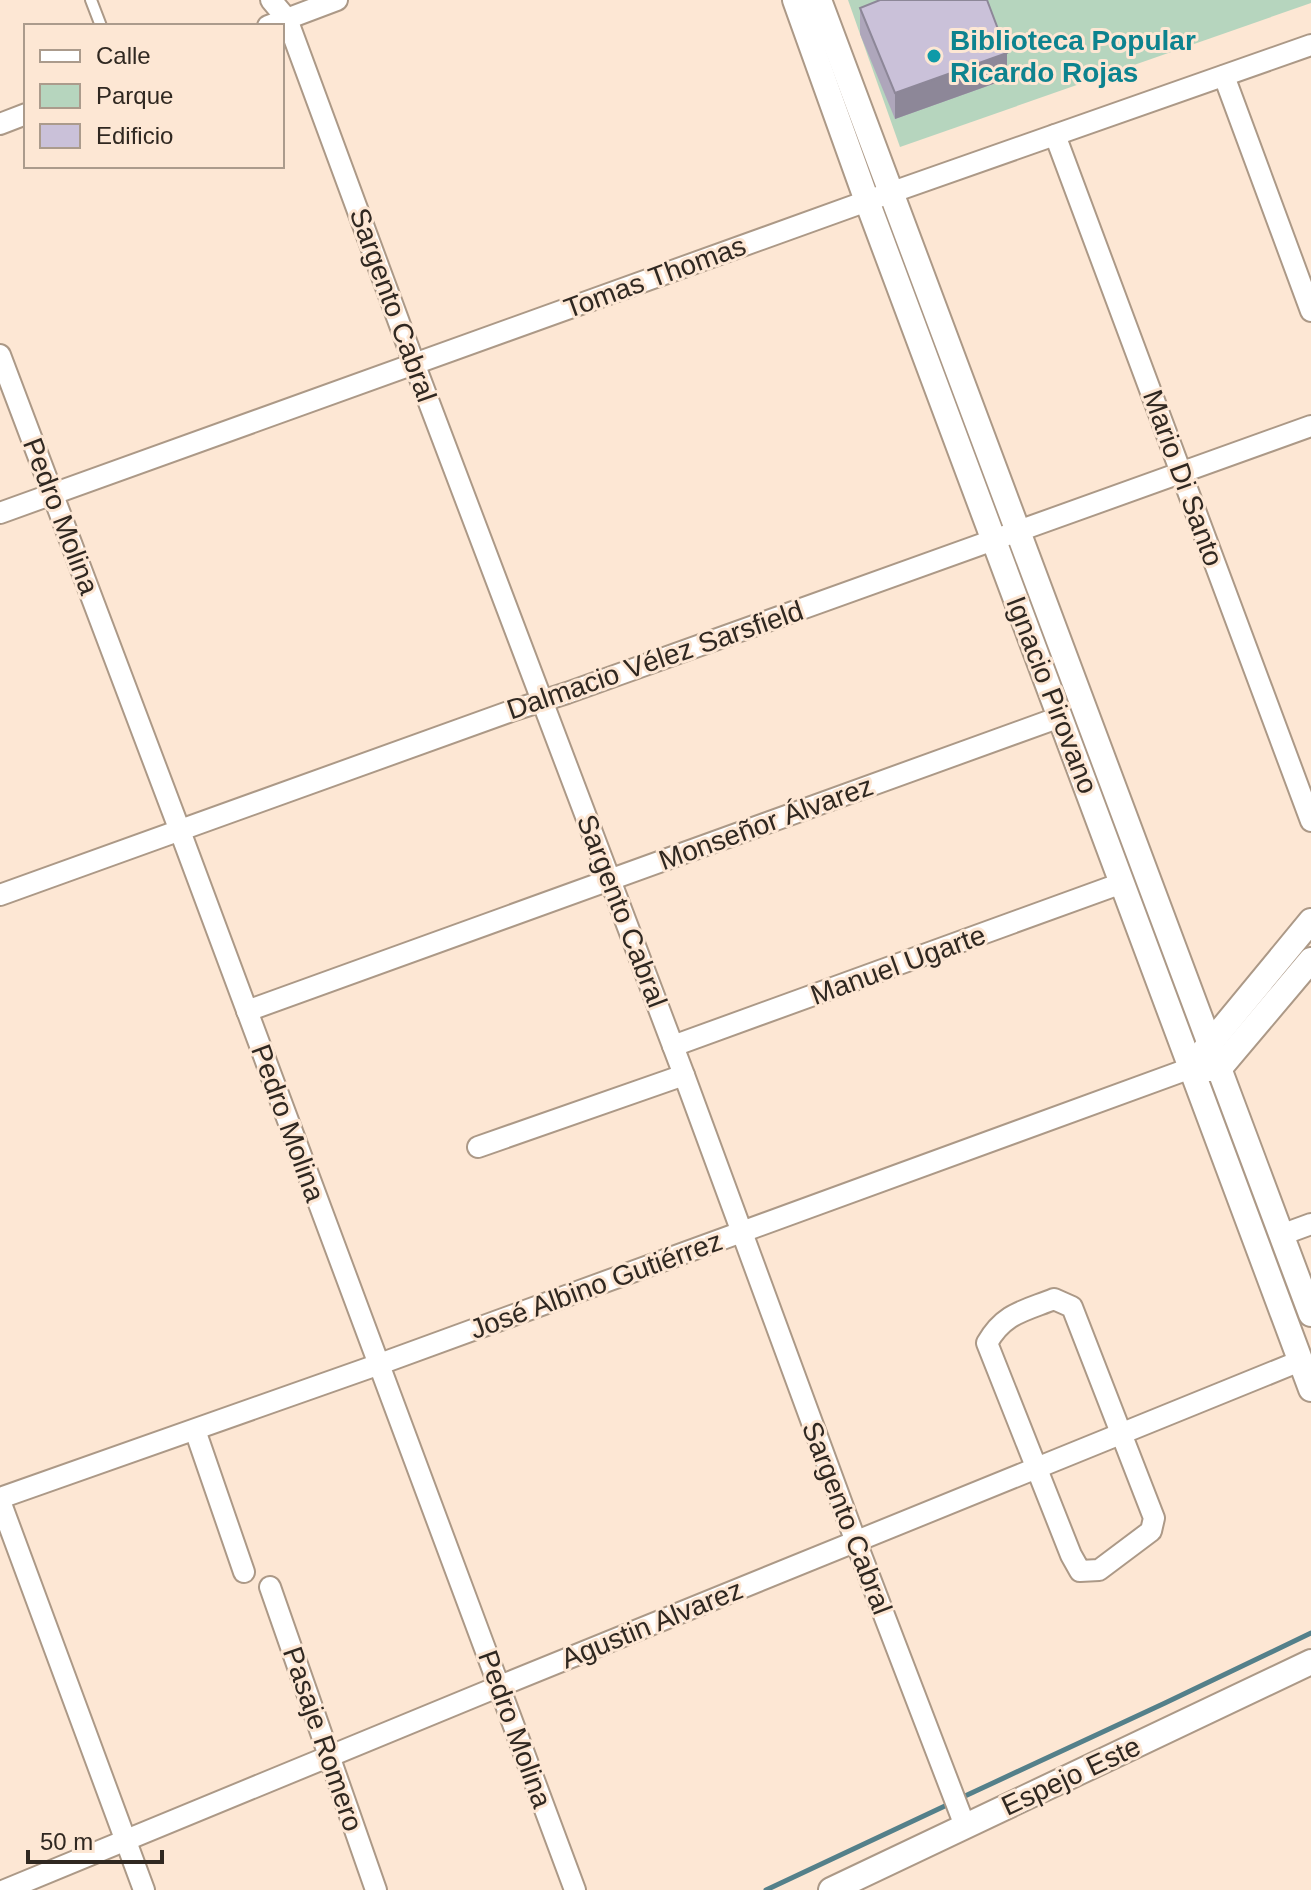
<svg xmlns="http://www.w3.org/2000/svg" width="1311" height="1890" viewBox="0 0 1311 1890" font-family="Arial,sans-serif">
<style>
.green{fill:#b6d5be}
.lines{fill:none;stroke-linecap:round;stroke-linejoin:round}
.stream{stroke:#54808a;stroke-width:5}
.service-casing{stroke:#ac9987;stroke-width:14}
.minor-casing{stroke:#ac9987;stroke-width:24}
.tertiary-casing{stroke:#ac9987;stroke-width:28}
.service{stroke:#fff;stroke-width:10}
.minor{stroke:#fff;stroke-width:20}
.tertiary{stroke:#fff;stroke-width:24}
.wall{fill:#aea6bb}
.shaded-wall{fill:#8d8798}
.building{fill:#cac1d9;stroke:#8d8798;stroke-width:2}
.culture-dot{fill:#0f9aa8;stroke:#fde7d4;stroke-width:3}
.labels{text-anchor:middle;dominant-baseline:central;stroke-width:6;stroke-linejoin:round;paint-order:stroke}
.culture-label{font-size:28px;font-weight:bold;fill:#0d838f;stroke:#fde7d4;text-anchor:start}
.street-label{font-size:28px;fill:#302821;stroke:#fde7d4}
</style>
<rect width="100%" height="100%" fill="#fde7d4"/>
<!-- green -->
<polygon class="green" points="848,0 1311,0 1311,3 900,147"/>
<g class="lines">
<!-- stream -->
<g class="stream">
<polyline points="965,1796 1165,1703 1311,1633"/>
<polyline points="766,1890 947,1805"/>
</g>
<!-- service casing -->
<g class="service-casing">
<polyline id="service" points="91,0 101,26"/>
</g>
<!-- minor casing -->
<g class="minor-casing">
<g id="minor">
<polyline points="271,0 287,19 414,363 684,1075 856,1542 965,1826"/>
<polyline points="268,26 337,0"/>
<polyline points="1224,76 1311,311"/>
<polyline points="0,124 26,114"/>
<polyline points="1055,135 1311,821"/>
<polyline points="0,355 180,831 575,1890"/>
<polyline points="0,513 867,201 1311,45"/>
<polyline points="0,895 514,710 567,693 1311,426"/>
<polyline points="247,1011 1060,717"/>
<polyline points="673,1046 1122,883"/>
<polyline points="478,1147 684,1075"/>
<polyline points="1281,1235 1311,1224"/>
<path d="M1054 1299 1072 1307 1154 1518 1151 1531 1099 1570 1080 1571 1071 1555 987 1343C1004 1313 1024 1311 1054 1299Z"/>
<polyline points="195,1430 244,1572"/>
<polyline points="0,1498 377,1365 1191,1068"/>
<polyline points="0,1501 144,1890"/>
<polyline points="270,1587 376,1890"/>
<polyline points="5,1890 500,1686 1300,1361"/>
</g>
</g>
<!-- tertiary casing -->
<g class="tertiary-casing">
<g id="tertiary">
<polyline points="795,0 867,201 1311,1389"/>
<polyline points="819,0 1311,1314"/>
<polyline points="1203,1052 1311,921"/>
<polyline points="1206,1069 1219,1069 1311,960"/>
<polyline points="831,1890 1311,1662"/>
</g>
</g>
<!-- service -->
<use href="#service" class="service"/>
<!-- minor -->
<use href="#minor" class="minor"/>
<!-- tertiary -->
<use href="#tertiary" class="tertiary"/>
</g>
<!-- wall -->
<polygon class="wall" points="860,8 1007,79 895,119 860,34"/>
<!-- shaded-wall -->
<polygon class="shaded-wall" points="1007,53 1007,79 895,119 895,93"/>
<!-- building -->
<polygon class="building" points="880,0 987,0 1007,53 895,93 860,8"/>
<!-- markers -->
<circle class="culture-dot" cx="934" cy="56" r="8"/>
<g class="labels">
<!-- culture labels -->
<g class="culture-label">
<text x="950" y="40">Biblioteca Popular<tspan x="950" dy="32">Ricardo Rojas</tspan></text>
</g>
<!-- street labels -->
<g class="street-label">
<text transform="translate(655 277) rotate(-20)">Tomas Thomas</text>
<text transform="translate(393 305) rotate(70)">Sargento Cabral</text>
<text transform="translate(1183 478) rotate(70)">Mario Di Santo</text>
<text transform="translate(61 516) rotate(69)">Pedro Molina</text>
<text transform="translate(655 660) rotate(-19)">Dalmacio Vélez Sarsfield</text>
<text transform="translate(1052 695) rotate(69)">Ignacio Pirovano</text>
<text transform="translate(766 823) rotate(-20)">Monseñor Álvarez</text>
<text transform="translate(622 911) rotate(69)">Sargento Cabral</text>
<text transform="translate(898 965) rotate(-20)">Manuel Ugarte</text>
<text transform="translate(288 1123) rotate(70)">Pedro Molina</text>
<text transform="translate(596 1285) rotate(-20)">José Albino Gutiérrez</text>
<text transform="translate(847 1518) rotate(69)">Sargento Cabral</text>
<text transform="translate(652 1624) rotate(-22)">Agustin Alvarez</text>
<text transform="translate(515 1729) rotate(70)">Pedro Molina</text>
<text transform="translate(323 1739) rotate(71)">Pasaje Romero</text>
<text transform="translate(1071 1776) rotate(-25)">Espejo Este</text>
</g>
</g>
<!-- legend -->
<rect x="24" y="24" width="260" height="144" fill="#fde7d4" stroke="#ab9b8c" stroke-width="2"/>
<rect x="40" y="50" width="40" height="12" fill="#ffffff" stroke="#ab9b8c" stroke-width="2"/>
<text x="96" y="64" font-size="24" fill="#302821">Calle</text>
<rect x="40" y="84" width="40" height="24" fill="#b6d5be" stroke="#ab9b8c" stroke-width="2"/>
<text x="96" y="104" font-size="24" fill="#302821">Parque</text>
<rect x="40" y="124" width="40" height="24" fill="#cac1d9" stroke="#ab9b8c" stroke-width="2"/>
<text x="96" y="144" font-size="24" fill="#302821">Edificio</text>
<!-- scale -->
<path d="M28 1850v12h134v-12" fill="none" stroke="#302821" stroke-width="4"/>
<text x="40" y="1850" font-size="24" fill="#302821" stroke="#fde7d4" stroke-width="6" paint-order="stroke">50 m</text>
</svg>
